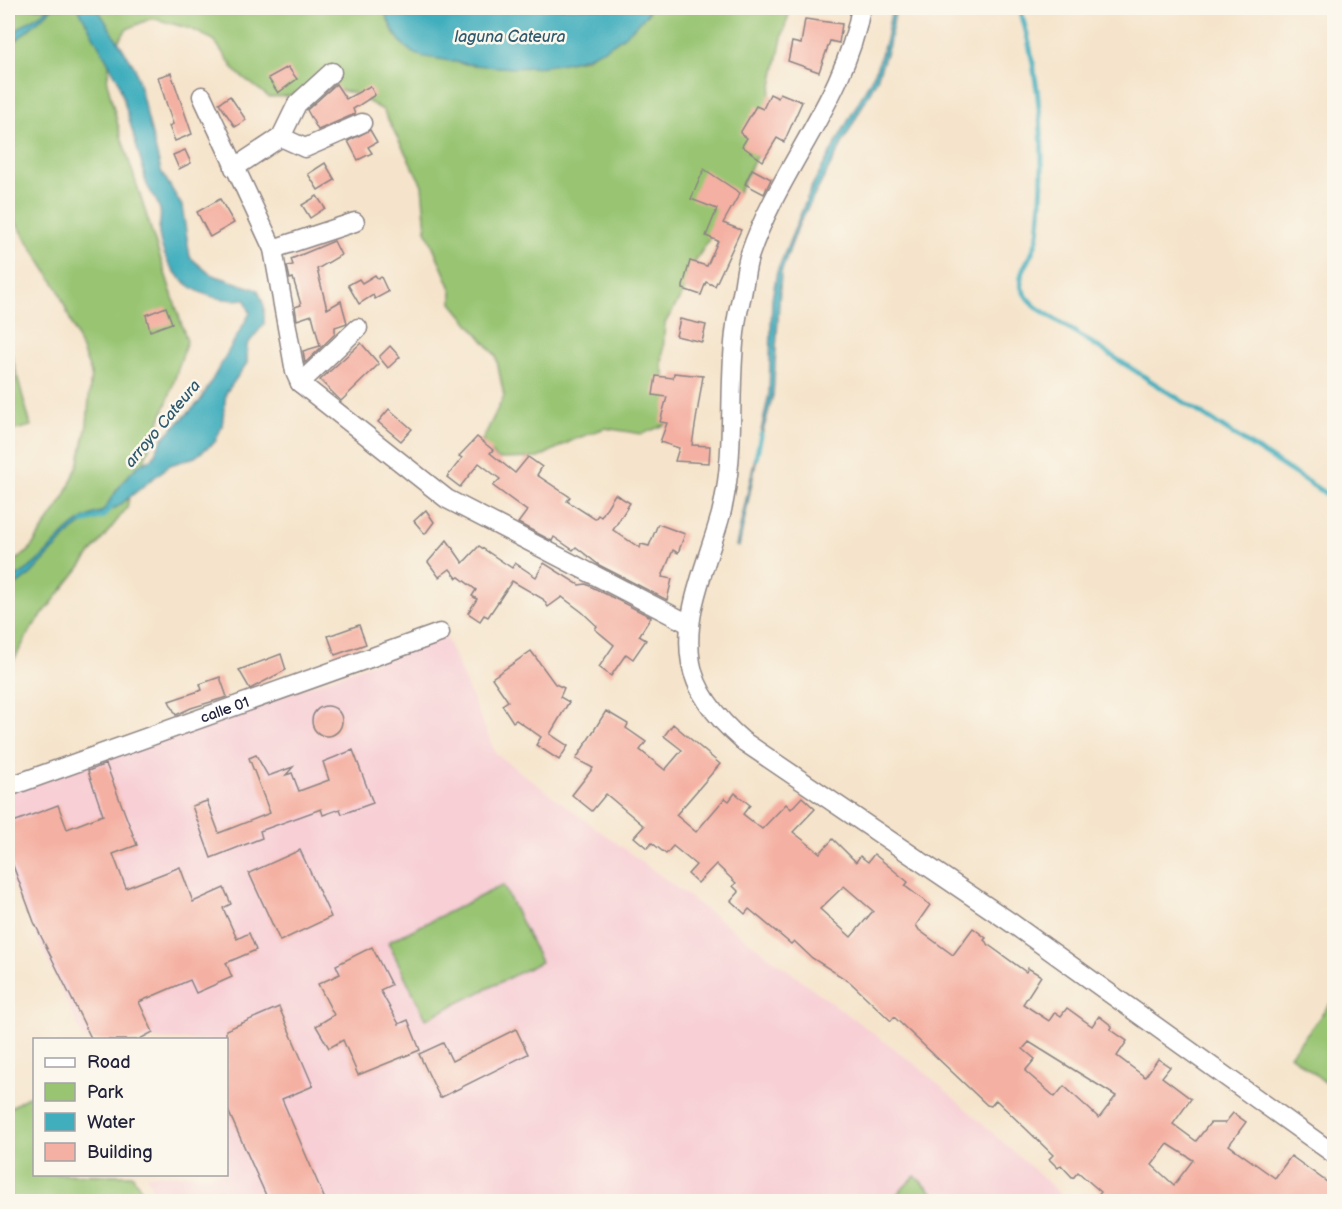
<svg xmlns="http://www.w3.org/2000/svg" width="1342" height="1209" viewBox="0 0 1342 1209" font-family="'Balsamiq Sans',sans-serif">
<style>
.built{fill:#f7cfd5}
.green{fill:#99c573;stroke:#5e7457;stroke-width:1.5}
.water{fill:#40aebd;stroke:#31687c;stroke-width:1.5}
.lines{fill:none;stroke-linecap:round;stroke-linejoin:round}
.stream{stroke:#40aebd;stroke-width:5}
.building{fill:#f4b0a2;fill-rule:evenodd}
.minor-casing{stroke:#8c8383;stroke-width:21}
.minor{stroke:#fff;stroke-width:18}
.labels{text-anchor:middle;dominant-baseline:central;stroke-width:5;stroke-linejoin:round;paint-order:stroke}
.street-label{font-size:15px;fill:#22223b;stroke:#fbf7ec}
.water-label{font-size:16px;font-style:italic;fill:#2e5a6f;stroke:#fbf7ec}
</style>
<rect width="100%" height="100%" fill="#fbf7ec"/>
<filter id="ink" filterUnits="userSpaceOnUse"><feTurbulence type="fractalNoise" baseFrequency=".0167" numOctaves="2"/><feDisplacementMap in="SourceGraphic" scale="12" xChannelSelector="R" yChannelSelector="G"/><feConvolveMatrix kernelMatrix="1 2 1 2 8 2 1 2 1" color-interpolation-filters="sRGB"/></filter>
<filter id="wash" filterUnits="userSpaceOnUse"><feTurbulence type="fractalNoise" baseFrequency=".008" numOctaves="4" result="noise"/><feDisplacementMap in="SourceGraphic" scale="24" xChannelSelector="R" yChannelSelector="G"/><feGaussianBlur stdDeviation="1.35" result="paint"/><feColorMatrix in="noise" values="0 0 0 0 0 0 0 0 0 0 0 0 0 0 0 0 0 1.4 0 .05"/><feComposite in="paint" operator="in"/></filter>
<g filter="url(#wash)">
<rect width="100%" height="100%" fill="#f5e4cb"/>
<!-- built -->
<polygon class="built" points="446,637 496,754 920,1068 1069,1201 158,1201 146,1175 226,1174 226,1040 84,1039 8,875 8,793"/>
<!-- green -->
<g class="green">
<polygon points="8,8 383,8 395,36 462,64 536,67 586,59 648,14 649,8 791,8 783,33 758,153 738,193 696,260 684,292 665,323 662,366 675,407 665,425 642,434 605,428 573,440 538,458 497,459 482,441 504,396 496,356 452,303 452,291 426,230 422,185 383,110 353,93 316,85 289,96 269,97 236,72 214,40 191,29 152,18 127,29 111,51 107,82 120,133 187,341 169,397 142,466 131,486 127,508 31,629 8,671 8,565 28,552 65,496 79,462 87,425 91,373 58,289 8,210"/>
<polygon points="8,343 31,426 8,432"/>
<polygon points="503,885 541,962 426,1019 388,942"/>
<polygon points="1334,999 1334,1089 1290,1055"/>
<polygon points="34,1093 34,1174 132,1175 149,1201 8,1201 8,1109"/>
<polygon points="915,1176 942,1201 890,1201"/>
</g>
<!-- water -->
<g class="water">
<path d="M49 8H53L11 45 8 53C7 27 33 22 49 8Z"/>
<path d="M78 8H97L135 68 161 171 182 206 190 257 210 274 258 290 264 306V324L247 345V363L226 393 222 426 215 442 195 457 170 465 117 507 88 520 72 531 30 575 8 591V581C14 577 22 574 28 569 57 548 64 522 103 511 113 496 133 462 152 459L163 438 200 401 250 313 245 299C201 304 165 277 159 234 158 226 162 218 160 210 157 196 144 188 144 172L118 80Z"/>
<path d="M383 8H649C647 17 639 22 632 29 584 76 501 72 439 59 432 58 419 57 413 53 397 43 390 24 383 8Z"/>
<polygon points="892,8 896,8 889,45 877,79 799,224 781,273 773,395 760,442 739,547 736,546 769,394 772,299 777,272 812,186 875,72 886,40"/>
</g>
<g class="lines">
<!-- stream -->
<g class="stream">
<path d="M1020 8C1041 80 1047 159 1038 234 1034 265 1002 276 1036 307L1334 499"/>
<polyline points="756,458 761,435"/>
<polyline points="83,522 103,516 111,507"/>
</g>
</g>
<g id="blocks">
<!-- building -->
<g class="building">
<polygon points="805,19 842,24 839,43 830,41 819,72 788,61 792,42 801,44"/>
<polygon points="288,67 297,79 278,93 268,78"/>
<polygon points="171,73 192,134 175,141 169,126 173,124 158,77"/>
<polygon points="336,84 346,99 370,86 375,95 353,109 355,114 318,130 307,110"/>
<polygon points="780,93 802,102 784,142 777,138 763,161 742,146 747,138 740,133 756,106 763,109 770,94 778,98"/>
<polygon points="230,96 246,120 235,127 219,103"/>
<polygon points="370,130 377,142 368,147 372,153 358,160 348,141"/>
<polygon points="185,150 191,163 179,169 173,155"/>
<polygon points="325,163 335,180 318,190 308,174"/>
<polygon points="704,169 740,193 723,223 741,230 715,286 706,282 701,295 683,289 683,286 690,261 707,266 718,241 706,236 717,209 691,199"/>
<polygon points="752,169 771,179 764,194 745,184"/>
<polygon points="317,196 325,208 310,218 302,205"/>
<polygon points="220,199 234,223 210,237 197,212"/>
<polygon points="334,241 341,255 317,269 327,309 341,301 347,323 335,327 335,334 305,363 303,351 320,346 319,342 312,315 297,320 295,307 301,305 293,278 290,279 287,266 293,265 291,259"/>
<polygon points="375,275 378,279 381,277 388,292 375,299 373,295 359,304 348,285 359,279 362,283"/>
<polygon points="166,307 172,323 150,331 146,315"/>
<polygon points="680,319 706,325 702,342 676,336"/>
<polygon points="361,343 379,364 341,401 320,380"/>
<polygon points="390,346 400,357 388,368 379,357"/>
<polygon points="674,373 703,376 692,445 710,446 709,463 675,461 679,448 660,442 667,423 660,422 667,397 653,395 656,376 673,378"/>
<polygon points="389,409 412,429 401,441 378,422"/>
<polygon points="477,437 493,450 490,453 515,473 528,457 542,467 537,475 570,497 567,501 595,519 598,515 601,517 615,494 630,503 613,530 640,548 641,544 649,546 658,524 685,534 678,553 673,550 662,577 672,579 667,600 599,565 576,547 573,550 554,537 552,541 518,523 527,511 493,486 500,479 479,463 460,487 447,477 462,458 459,456"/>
<polygon points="426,510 434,522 425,534 414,521"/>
<polygon points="447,540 463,563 479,546 512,568 515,563 536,577 544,563 579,585 586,584 651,617 639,636 646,640 633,659 626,654 611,676 599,667 614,645 595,629 597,626 582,612 562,597 548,607 543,599 512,581 488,617 484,615 480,621 468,613 477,599 472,596 476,590 459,577 457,578 450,569 439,577 428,562"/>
<polygon points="359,625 366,644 335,655 328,636"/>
<polygon points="531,651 555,684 564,688 560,697 569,702 550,734 568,746 559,760 536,745 541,737 516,720 513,722 502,705 508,701 492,678"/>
<polygon points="281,654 286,670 250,689 239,670"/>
<polygon points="220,677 227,697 191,708 176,715 169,701 202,690 200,684"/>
<circle cx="327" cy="721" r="15"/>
<path d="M606 711 628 724 626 728 646 742 640 750 665 770 682 750 664 736 673 724 720 764 676 815 696 832 725 798 729 801 735 793 750 805 743 814 762 829 786 804 791 809 802 797 815 809 793 832 820 853 833 839 856 862 860 856 868 862 874 854 908 882 905 886 930 905 916 925 919 930 953 955 973 928 986 938 984 940 990 946 1026 972 1028 968 1041 976 1023 1004 1049 1021 1055 1012 1061 1016 1067 1008 1092 1026 1099 1016 1112 1026 1110 1029 1127 1041 1117 1056 1145 1077 1158 1059 1170 1067 1162 1077 1191 1099 1173 1124 1196 1141 1210 1123H1225L1233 1113 1246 1122 1229 1145 1275 1178 1291 1156 1335 1188V1202H1092L1101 1192 1078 1172 1073 1178 1061 1165 1058 1168 1049 1159 1053 1155 996 1100 991 1106 987 1105 894 1017 891 1021 850 982 812 958 794 941 791 944 749 909 745 914 731 901 739 892 733 886 736 883 716 864 698 883 688 874 696 865 673 846 666 854 652 843 647 848 634 837 644 826 606 794 592 811 572 795 593 768 576 759ZM844 886 873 911 851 937 820 909ZM1029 1042 1116 1096 1099 1118 1064 1086 1055 1097 1025 1071 1035 1059 1023 1049ZM1168 1144 1193 1160 1174 1185 1152 1165Z"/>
<polygon points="353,750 373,803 342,814 340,809 323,815 321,809 260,831 262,838 211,858 192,806 207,801 219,833 270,813 249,758 256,755 268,776 293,767 286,775 292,773 299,791 329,780 323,762"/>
<polygon points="106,764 137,845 113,854 126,888 180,867 193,902 224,888 231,904 223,908 237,939 249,933 256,950 226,963 232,977 196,993 190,980 139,1002 153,1032 138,1040 92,1040 34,922 8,852 8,824 58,805 67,829 103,815 88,771"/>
<polygon points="300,850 331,917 280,941 249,873"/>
<polygon points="372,947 391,985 380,990 399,1024 408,1020 420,1050 358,1075 343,1040 329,1048 316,1026 334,1015 318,984 340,974 336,965"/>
<polygon points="279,1007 313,1086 282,1099 326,1202 269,1202 226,1106 226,1030"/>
<polygon points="516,1029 528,1054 440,1098 419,1054 443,1043 452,1061"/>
</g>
</g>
</g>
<g filter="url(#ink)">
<use href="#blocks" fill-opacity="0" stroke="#8c8383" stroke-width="1.5"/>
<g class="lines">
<!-- minor casing -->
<g class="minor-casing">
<g id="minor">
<path d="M861 8C846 97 779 169 750 254 746 265 745 278 743 289 741 301 737 313 736 325 727 388 737 451 721 514 708 562 682 613 691 663 696 694 720 721 743 741L1013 924 1334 1154"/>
<polyline points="202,96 273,249 295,372 300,383 447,499 689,624"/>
<polyline points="281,137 297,104 332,72"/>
<polyline points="234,168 281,137 305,148 362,123"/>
<polyline points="273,249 355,222"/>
<polyline points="300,383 358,328"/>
<path id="s1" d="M8 787 440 633"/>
</g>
</g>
<!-- minor -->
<use href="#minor" class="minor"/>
</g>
</g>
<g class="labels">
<!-- street labels -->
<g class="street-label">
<text stroke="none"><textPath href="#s1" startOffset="230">calle 01</textPath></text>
</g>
<!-- water labels -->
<g class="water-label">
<text x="510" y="37">laguna Cateura</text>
<text transform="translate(163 424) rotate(-50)">arroyo Cateura</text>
</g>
</g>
<!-- margin -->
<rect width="1342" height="1209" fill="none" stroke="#fbf7ec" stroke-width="30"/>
<!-- legend -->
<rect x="33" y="1038" width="195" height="138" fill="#fbf7ec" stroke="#a4a2a5" stroke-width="1.5"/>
<rect x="45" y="1058" width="30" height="9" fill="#ffffff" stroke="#a4a2a5" stroke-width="1.5"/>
<text x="87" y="1068" font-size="18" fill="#22223b">Road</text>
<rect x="45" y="1083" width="30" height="18" fill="#99c573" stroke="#a4a2a5" stroke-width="1.5"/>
<text x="87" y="1098" font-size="18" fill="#22223b">Park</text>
<rect x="45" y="1113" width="30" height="18" fill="#40aebd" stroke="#a4a2a5" stroke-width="1.5"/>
<text x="87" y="1128" font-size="18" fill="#22223b">Water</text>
<rect x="45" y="1143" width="30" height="18" fill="#f4b0a2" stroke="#a4a2a5" stroke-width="1.5"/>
<text x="87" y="1158" font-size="18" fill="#22223b">Building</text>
</svg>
